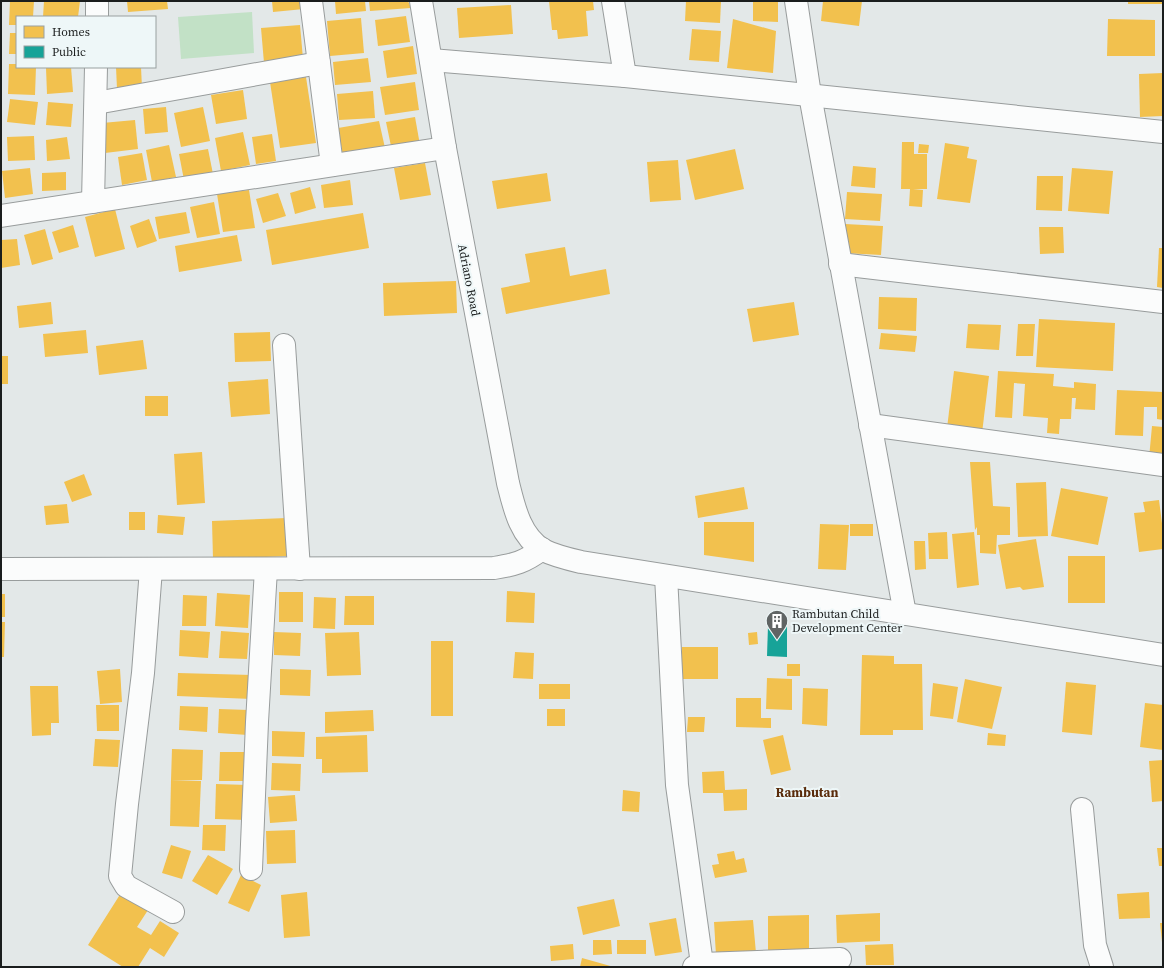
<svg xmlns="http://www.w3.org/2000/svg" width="1164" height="968" viewBox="0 0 1164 968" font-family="'Source Serif 4',serif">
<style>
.green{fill:#c2e1c6}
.homes{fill:#f2c14e}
.public{fill:#17a398}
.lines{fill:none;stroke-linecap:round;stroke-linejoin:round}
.minor-casing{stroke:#989c9c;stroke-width:24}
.minor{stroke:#fbfcfc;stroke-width:22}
.labels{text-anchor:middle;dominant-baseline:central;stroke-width:4;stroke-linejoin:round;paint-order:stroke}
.street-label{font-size:12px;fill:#1a1d1d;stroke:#eef7f8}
.poi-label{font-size:12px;fill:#1a1d1d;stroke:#eef7f8;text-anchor:start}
.neighbourhood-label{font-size:13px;font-weight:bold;fill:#5a2c0b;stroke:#eef7f8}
</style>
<rect width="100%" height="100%" fill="#e3e8e8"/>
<!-- green -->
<polygon class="green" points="252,12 254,53 181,59 178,17"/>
<!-- homes -->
<g class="homes">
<polygon points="10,1 34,1 33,17 17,17 17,25 9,25"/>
<polygon points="44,1 80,1 78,17 43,17"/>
<polygon points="127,1 167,1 168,9 128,12"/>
<polygon points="272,1 304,1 304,9 273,12"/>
<polygon points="335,1 365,1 366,11 336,14"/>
<polygon points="369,1 408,1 411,8 370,11"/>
<polygon points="549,1 593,1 594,10 586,11 588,36 558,39 557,30 552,30"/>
<polygon points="686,1 721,1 720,23 685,21"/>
<polygon points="753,1 778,1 778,22 753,21"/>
<polygon points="823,1 862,1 859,26 821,21"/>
<rect x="1128" y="1" width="35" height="3"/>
<polygon points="511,5 513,34 459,38 457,8"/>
<polygon points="406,16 410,42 378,46 375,20"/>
<polygon points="361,18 364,53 330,56 327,21"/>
<polygon points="733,19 776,31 773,73 727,68"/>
<polygon points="1108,19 1155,20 1155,56 1107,56"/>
<polygon points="300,25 303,59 264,63 261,28"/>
<polygon points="692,29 721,31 719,62 689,60"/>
<polygon points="10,33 17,33 17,54 9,54"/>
<polygon points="413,46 417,74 387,78 383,51"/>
<polygon points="368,58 371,82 335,85 333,62"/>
<polygon points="9,64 17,64 17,67 36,67 35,95 8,94"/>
<polygon points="57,67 71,67 73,92 47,94 46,68"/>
<polygon points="116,67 141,67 142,88 117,89"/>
<polygon points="1163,73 1163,116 1140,117 1139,74"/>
<polygon points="306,77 316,143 280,148 270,82"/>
<polygon points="415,82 419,110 385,115 380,87"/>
<polygon points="243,90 247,119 216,124 211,95"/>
<polygon points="373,91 375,118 339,120 337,94"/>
<polygon points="10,99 38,102 35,125 7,122"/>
<polygon points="48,102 73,104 71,127 46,125"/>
<polygon points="166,107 168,132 145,134 143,109"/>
<polygon points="203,107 210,141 181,147 174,113"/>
<polygon points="415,117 420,145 392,151 386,122"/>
<polygon points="135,120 138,149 105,153 102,123"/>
<polygon points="379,121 385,148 343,156 338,128"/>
<polygon points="243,132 250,165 221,171 215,138"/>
<polygon points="272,134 276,161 256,164 252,137"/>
<polygon points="34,136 35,160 8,161 7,137"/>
<polygon points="67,137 70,159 47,161 46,140"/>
<polygon points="902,142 914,142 914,154 927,154 927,189 913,189 923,190 922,207 909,206 910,189 901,189"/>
<polygon points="945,143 969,147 967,158 977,160 970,203 937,199"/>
<polygon points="919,144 929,145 928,153 918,153"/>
<polygon points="169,145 176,177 152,182 146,150"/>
<polygon points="208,149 213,174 184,180 179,154"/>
<polygon points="735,149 744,189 695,200 686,160"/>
<polygon points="142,153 147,180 122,185 118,157"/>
<polygon points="678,160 681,200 650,202 647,162"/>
<polygon points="425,163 431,195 400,200 394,168"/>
<polygon points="853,166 876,168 875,188 851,186"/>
<polygon points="30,168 33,194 5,198 2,171"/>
<polygon points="1072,168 1113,171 1109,214 1068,211"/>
<polygon points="66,172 66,190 42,191 42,173"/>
<polygon points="547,173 551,201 497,209 492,181"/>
<polygon points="1037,176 1063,176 1062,211 1036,210"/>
<polygon points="350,180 353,205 324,208 321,185"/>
<polygon points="310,187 316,208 295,214 290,193"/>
<polygon points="249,190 255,228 223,232 217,194"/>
<polygon points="847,192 882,194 880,221 845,219"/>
<polygon points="278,193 286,216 263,223 256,199"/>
<polygon points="214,202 220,234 197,238 190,207"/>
<polygon points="115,209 125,249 95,257 85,217"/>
<polygon points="186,212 190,233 159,239 155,217"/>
<polygon points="363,213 369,248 272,265 266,230"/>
<polygon points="149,219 157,241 137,248 130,226"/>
<polygon points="845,224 883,226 881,255 844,253"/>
<polygon points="73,225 79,247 59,253 52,232"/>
<polygon points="1039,227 1063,227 1064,253 1040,254"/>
<polygon points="45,229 53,259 32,265 24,235"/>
<polygon points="237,235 242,261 179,272 175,246"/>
<polygon points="17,239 20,265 1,268 1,240"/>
<polygon points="565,247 570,276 606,269 610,294 506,314 501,288 530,282 525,254"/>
<polygon points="1159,248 1163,248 1163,288 1157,287"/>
<polygon points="456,281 457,313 384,316 383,283"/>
<polygon points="879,297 917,298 916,331 878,329"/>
<polygon points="51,302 53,324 19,328 17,306"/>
<polygon points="794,302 799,335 753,342 747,309"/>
<polygon points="1039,319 1115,323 1113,371 1036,367"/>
<polygon points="968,324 1001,325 999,350 966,348"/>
<polygon points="1018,324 1035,324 1033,356 1016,356"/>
<polygon points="86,330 88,353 45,357 43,334"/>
<polygon points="270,332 271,361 235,362 234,333"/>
<polygon points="881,333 917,336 915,352 879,349"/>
<polygon points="143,340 147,369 99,375 96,346"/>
<rect x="1" y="356" width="7" height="28"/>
<polygon points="954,371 989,376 982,433 947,428"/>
<polygon points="998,371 1054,374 1053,386 1074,388 1074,382 1096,384 1095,410 1075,409 1076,398 1072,398 1071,419 1060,419 1059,434 1047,433 1048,418 1023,416 1025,384 1014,383 1012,418 995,417"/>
<polygon points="268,379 270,414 231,417 228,382"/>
<polygon points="1117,390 1163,392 1163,420 1157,419 1157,407 1144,407 1143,436 1115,435"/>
<rect x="145" y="396" width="23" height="20"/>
<polygon points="1152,426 1163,427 1163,459 1149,458"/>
<polygon points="202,452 205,503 177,505 174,454"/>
<polygon points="970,462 990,462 993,506 1010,507 1010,535 997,535 996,554 980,553 980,535 977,535 977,527 975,530"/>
<polygon points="84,474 92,495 72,502 64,482"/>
<polygon points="1046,482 1048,536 1018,537 1016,483"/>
<polygon points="744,487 748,509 698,518 695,496"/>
<polygon points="1061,488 1108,497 1098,545 1051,536"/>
<polygon points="1159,500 1163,531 1163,549 1139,552 1134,513 1145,512 1143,502"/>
<polygon points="67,504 69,523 46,525 44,506"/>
<rect x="129" y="512" width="16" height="18"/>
<polygon points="158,515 185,517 183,535 157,533"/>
<polygon points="287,518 289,556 213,559 212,521"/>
<polygon points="704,522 754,522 754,562 704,555"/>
<polygon points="820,524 849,525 846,570 818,569"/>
<rect x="850" y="524" width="23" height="12"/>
<polygon points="947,532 948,559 929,559 928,533"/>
<polygon points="974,532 979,585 957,588 952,534"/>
<polygon points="1036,539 1044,587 1023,590 1020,587 1006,589 998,545"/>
<polygon points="914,541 925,541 926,569 915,570"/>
<rect x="1068" y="556" width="37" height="47"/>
<polygon points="507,591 535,593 534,623 506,622"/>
<rect x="279" y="592" width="24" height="30"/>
<polygon points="217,593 250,595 248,628 215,626"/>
<rect x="1" y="594" width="4" height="23"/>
<polygon points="183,595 207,596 206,626 182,626"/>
<polygon points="345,596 374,596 374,625 344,625"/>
<polygon points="314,597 336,598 335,629 313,628"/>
<polygon points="1,622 5,622 4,657 1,657"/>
<polygon points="180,630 210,632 208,658 179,656"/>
<polygon points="221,631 249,633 247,659 219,658"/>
<polygon points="274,632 301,633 300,656 274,655"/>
<polygon points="359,632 361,675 327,676 325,633"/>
<polygon points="757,632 758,644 749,645 748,633"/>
<rect x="431" y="641" width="22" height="75"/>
<rect x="682" y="647" width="36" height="32"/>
<polygon points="515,652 534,653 533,679 513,678"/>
<polygon points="862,655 894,656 894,664 922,664 923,730 893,730 893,735 860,735"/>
<rect x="787" y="664" width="13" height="12"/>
<polygon points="120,669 122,702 100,704 97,671"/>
<polygon points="280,669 311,670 310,696 280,695"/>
<polygon points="178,673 252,675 252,699 177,696"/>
<polygon points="767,678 792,679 792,710 766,709"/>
<polygon points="965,679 1002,687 992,729 957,722"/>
<polygon points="1066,682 1096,685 1092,735 1062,732"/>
<polygon points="933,683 958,687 953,719 930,716"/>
<rect x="539" y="684" width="31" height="15"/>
<polygon points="30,686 58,686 59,723 51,723 51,735 32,736"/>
<polygon points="803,688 828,689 827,726 802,724"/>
<polygon points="736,698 761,698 761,718 771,718 771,728 736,727"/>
<polygon points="1145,703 1163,705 1163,750 1140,747"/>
<polygon points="96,705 119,705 119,731 97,731"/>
<polygon points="180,706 208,707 207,732 179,730"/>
<polygon points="219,709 249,710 248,735 218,733"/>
<rect x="547" y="709" width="18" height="17"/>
<polygon points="373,710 374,731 325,733 325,712"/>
<polygon points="688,717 705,717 704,732 687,732"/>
<polygon points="272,731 305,732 304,757 272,756"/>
<polygon points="988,733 1006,735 1005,746 987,745"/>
<polygon points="367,735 368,772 322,773 322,759 316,759 316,737"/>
<polygon points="783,735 791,770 771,775 763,740"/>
<polygon points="95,739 120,740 118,767 93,766"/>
<polygon points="172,749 203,750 202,780 171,780"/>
<polygon points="220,752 249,752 248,781 219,781"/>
<polygon points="1163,760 1163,801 1152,802 1149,761"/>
<polygon points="272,763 301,764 300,791 271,790"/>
<polygon points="724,771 725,790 747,789 747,810 724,811 723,793 703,793 702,772"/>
<polygon points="171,780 201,781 199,827 170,826"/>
<polygon points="216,784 248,785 247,820 215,819"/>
<polygon points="623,790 640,792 639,812 622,811"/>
<polygon points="295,795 297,821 270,823 268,797"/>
<polygon points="203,825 226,825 225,851 202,850"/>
<polygon points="295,830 296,863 267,864 266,831"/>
<polygon points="171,845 191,851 182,879 162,873"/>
<polygon points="1157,848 1163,848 1163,866 1159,866"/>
<polygon points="734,851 736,860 744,858 747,872 715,878 712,865 719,864 717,854"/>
<polygon points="208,855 233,869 217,895 192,881"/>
<polygon points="241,875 261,885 249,912 228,903"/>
<polygon points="307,892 310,936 284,938 281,895"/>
<polygon points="1149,892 1150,918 1119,919 1117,894"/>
<polygon points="121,893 148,910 137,927 151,935 160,921 179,933 164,957 150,948 138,967 123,967 88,945"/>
<polygon points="614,899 620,926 583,935 577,907"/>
<polygon points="880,913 880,941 837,943 836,915"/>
<polygon points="809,915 809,951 768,952 768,916"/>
<polygon points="676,918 682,952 655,956 649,923"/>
<polygon points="753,920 756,953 716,955 714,922"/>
<polygon points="1160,923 1163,923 1163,942 1162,942"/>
<polygon points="593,940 611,940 612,954 593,955"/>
<rect x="617" y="940" width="29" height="14"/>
<polygon points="573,944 574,959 551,961 550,946"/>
<polygon points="893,944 894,965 866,965 865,945"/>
<polygon points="582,958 614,967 580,967"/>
</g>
<!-- public -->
<polygon class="public" points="768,626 787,626 787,657 767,656"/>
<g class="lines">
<!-- minor casing -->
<g class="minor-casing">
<g id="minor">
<polyline points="311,1 332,165"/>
<path d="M421 1 445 148 508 483C514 507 520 536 543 550 555 556 568 559 581 562L1163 655"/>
<polyline points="613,1 625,76"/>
<polyline points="796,1 810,95 905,614"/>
<polyline points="97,17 97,1"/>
<polyline points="431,60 625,76 1163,132"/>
<polyline points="96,103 319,63"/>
<polyline points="93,202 96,67"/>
<polyline points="1,216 445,148"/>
<polyline points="840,264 1163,302"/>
<polyline points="284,345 299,569"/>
<polyline points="870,425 1163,465"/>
<path d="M1 569 494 568C514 565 525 562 542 549"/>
<polyline points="151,569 143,673 127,804 120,876 126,886 173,912"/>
<polyline points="666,576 677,785 702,964"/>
<polyline points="1082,809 1095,945 1102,967"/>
<polyline points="251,869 257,722 266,569"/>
<polyline points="694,967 702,964 840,959"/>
</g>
</g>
<!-- minor -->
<use href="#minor" class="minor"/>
</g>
<!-- icons -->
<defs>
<g id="building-pin" transform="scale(1.15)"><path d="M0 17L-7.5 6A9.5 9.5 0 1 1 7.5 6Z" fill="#606464" stroke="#eef7f8"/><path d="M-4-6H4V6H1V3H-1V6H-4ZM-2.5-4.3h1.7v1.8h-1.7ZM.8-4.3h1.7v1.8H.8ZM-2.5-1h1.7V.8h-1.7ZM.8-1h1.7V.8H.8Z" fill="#fff"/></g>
</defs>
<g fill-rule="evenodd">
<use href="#building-pin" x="777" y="621"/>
</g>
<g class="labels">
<!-- street labels -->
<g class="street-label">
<text transform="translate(469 280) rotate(79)">Adriano Road</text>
</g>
<!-- poi labels -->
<g class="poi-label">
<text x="792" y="614">Rambutan Child<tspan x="792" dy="14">Development Center</tspan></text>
</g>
<!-- neighbourhood labels -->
<g class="neighbourhood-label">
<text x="807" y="792">Rambutan</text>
</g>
</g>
<!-- border -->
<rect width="1164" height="968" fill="none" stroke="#1a1d1d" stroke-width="4"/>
<!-- legend -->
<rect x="16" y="16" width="140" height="52" fill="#eef7f8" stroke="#99a0a0"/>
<rect x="24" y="26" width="20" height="12" fill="#f2c14e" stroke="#99a0a0"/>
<text x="52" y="36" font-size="12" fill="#1a1d1d">Homes</text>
<rect x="24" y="46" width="20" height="12" fill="#17a398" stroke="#99a0a0"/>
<text x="52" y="56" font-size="12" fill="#1a1d1d">Public</text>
</svg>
